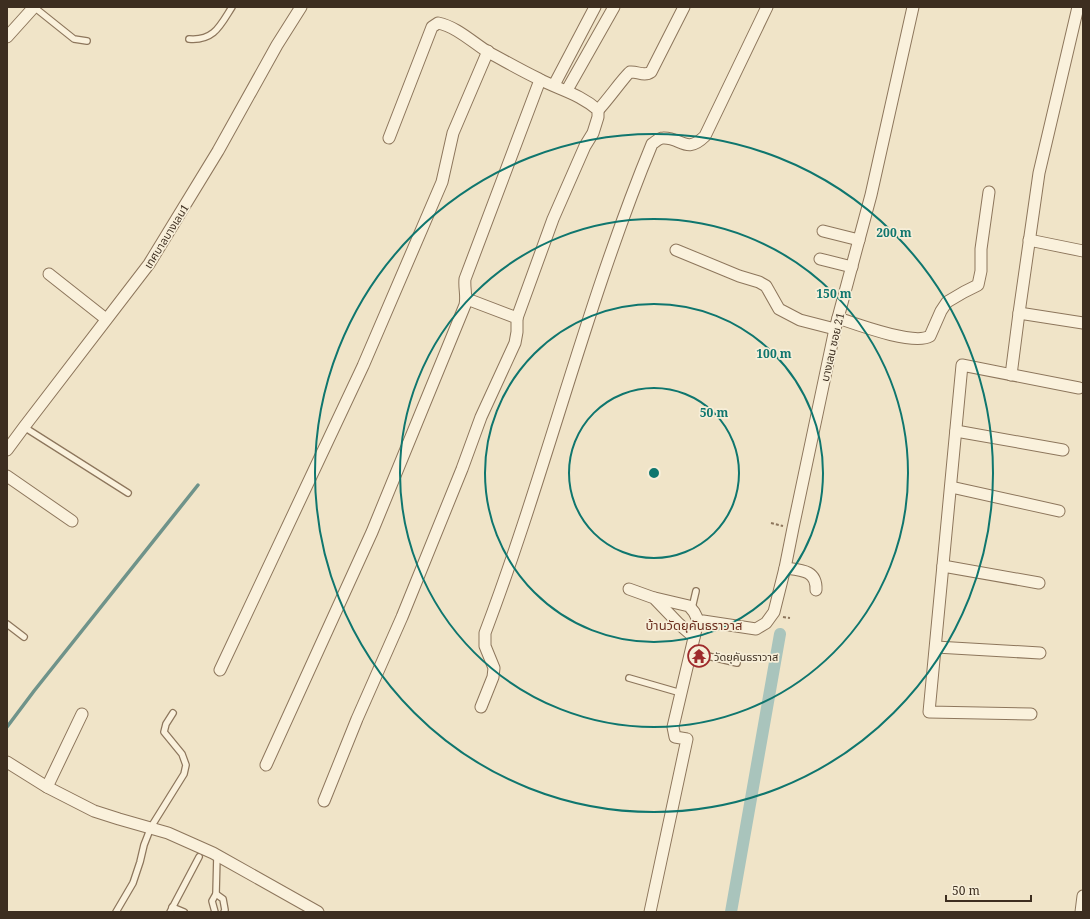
<svg xmlns="http://www.w3.org/2000/svg" width="1090" height="919" viewBox="0 0 1090 919" font-family="'Noto Serif','Noto Sans Thai',serif">
<style>
.lines{fill:none;stroke-linecap:round;stroke-linejoin:round}
.stream{stroke:#6f938a;stroke-width:3.5}
.canal{stroke:#a9c4bc;stroke-width:12}
.service-casing{stroke:#8d765c;stroke-width:8}
.minor-casing{stroke:#8d765c;stroke-width:13}
.path{stroke:#8d765c;stroke-width:2;stroke-dasharray:3 2;stroke-linecap:butt}
.service{stroke:#faf1dc;stroke-width:5.5}
.minor{stroke:#faf1dc;stroke-width:11}
.ring{fill:none;stroke:#0f766e;stroke-width:2}
.labels{text-anchor:middle;dominant-baseline:central;stroke-width:3.5;stroke-linejoin:round;paint-order:stroke}
.street-label{font-size:11px;fill:#3d2e20;stroke:#f7eed8}
.poi-label{font-size:11px;fill:#3d2e20;stroke:#f7eed8;text-anchor:start}
.quarter-label{font-size:13px;fill:#6b2e1e;stroke:#f7eed8}
.centre{fill:#0f766e;stroke:#f7eed8;stroke-width:2}
.ring-label{font-size:12px;text-anchor:middle;font-weight:bold;fill:#0f766e;stroke:#f7eed8;stroke-width:3.5;stroke-linejoin:round;paint-order:stroke}
</style>
<rect width="100%" height="100%" fill="#f0e4c8"/>
<g class="lines">
<!-- stream -->
<polyline class="stream" points="7,727 34,691 198,485"/>
<!-- canal -->
<polyline class="canal" points="731,912 780,634"/>
<!-- service casing -->
<g class="service-casing">
<g id="service">
<polyline points="34,7 74,39 87,41"/>
<path d="M189 39C214 41 220 26 232 7"/>
<polyline points="24,427 128,493"/>
<polyline points="692,608 696,591"/>
<polyline points="7,624 24,637"/>
<polyline points="691,652 737,663"/>
<polyline points="629,678 681,693"/>
<polyline points="216,894 223,899 225,910 224,912"/>
<polyline points="172,907 184,912"/>
<polyline points="116,912 133,883 140,862 144,845 151,827 184,774 186,765 182,754 164,732 166,724 173,713"/>
<polyline points="170,912 199,857"/>
<polyline points="215,912 212,901 216,894 217,855"/>
</g>
</g>
<!-- minor casing -->
<g class="minor-casing">
<g id="minor">
<polyline points="7,37 34,7"/>
<polyline points="554,85 595,7"/>
<polyline points="567,90 614,7"/>
<path d="M598 110C604 105 627 73 630 72 637 71 644 77 651 72L684 7"/>
<path d="M389 138 432 27 438 23C457 27 472 42 488 52 505 61 522 71 539 79 560 90 580 94 598 110V117L593 133 585 146 553 219 517 318"/>
<polyline points="823,231 859,240"/>
<polyline points="1029,240 1083,251"/>
<polyline points="676,250 739,276 759,282 766,286 779,309 800,320 835,329"/>
<polyline points="820,259 852,267"/>
<polyline points="49,274 106,319"/>
<polyline points="1019,313 1083,323"/>
<path d="M838 318C856 324 914 346 930 336L941 311 947 302 964 292 978 285 981 271V249L989 192"/>
<polyline points="1011,375 1019,313 1039,173 1078,7"/>
<polyline points="956,431 1063,450"/>
<polyline points="7,450 24,427 149,264 218,151 277,45 301,7"/>
<polyline points="7,476 72,521"/>
<polyline points="951,487 1059,511"/>
<polyline points="943,566 1039,583"/>
<path d="M785 568C801 570 817 570 816 590"/>
<polyline points="629,589 654,598 679,624 694,637"/>
<polyline points="655,598 689,606 694,612 699,622"/>
<polyline points="936,647 1040,653"/>
<polyline points="220,670 363,366 442,182 453,133 488,51"/>
<path d="M481 707 493 677 494 668 485 646V633C546 472 586 304 652 144 655 142 659 138 663 138 681 137 686 155 705 136L767 7"/>
<polyline points="1031,714 929,712 962,365 1079,388"/>
<polyline points="7,762 47,787 94,811 119,819 168,833 213,853 318,912"/>
<path d="M266 765 372 532 465 305C467 296 464 288 465 279L540 80"/>
<polyline points="47,787 82,714"/>
<polyline points="324,801 357,719 402,617 462,469 481,417 515,343 517,332 517,318 467,299"/>
<polyline points="650,912 687,739 675,737 673,727 697,625 699,622 703,621 756,629 766,623 774,612 785,568 793,528 835,329 871,195 913,7"/>
<polyline points="1081,912 1083,896"/>
</g>
</g>
<!-- path -->
<g class="path">
<polyline points="771,523 783,526"/>
<polyline points="783,617 790,618"/>
</g>
<!-- service -->
<use href="#service" class="service"/>
<!-- minor -->
<use href="#minor" class="minor"/>
</g>
<!-- distance rings -->
<g class="ring">
<circle cx="654" cy="473" r="85"/>
<circle cx="654" cy="473" r="169"/>
<circle cx="654" cy="473" r="254"/>
<circle cx="654" cy="473" r="339"/>
</g>
<!-- icons -->
<defs>
<g id="temple-ring" transform="scale(1.15)"><circle r="9.5" fill="#f7eed8" stroke="#9e2a2b" stroke-width="1.5"/><path d="M0-6L5-2H3V0L6.5 2.5H4V6H1.5V3h-3V6H-4V2.5H-6.5L-3 0V-2H-5Z" fill="#9e2a2b"/></g>
</defs>
<g fill-rule="evenodd">
<use href="#temple-ring" x="699" y="656"/>
</g>
<g class="labels">
<!-- street labels -->
<g class="street-label">
<text transform="translate(166 236) rotate(-58)">เทศบาลบางเลน1</text>
<text transform="translate(832 347) rotate(-77)">บางเลน ซอย 21</text>
</g>
<!-- poi labels -->
<g class="poi-label">
<text x="714" y="656">วัดยุคันธราวาส</text>
</g>
<!-- quarter labels -->
<g class="quarter-label">
<text x="694" y="625">บ้านวัดยุคันธราวาส</text>
</g>
</g>
<circle cx="654" cy="473" r="6" class="centre"/>
<g class="ring-label">
<text x="894" y="237">200 m</text>
<text x="834" y="298">150 m</text>
<text x="774" y="358">100 m</text>
<text x="714" y="417">50 m</text>
</g>
<!-- border -->
<rect width="1090" height="919" fill="none" stroke="#3d2e20" stroke-width="16"/>
<!-- scale -->
<path d="M946 895v6h85v-6" fill="none" stroke="#3d2e20" stroke-width="2"/>
<text x="952" y="895" font-size="12" fill="#3d2e20" stroke="#f7eed8" stroke-width="3" paint-order="stroke">50 m</text>
</svg>
